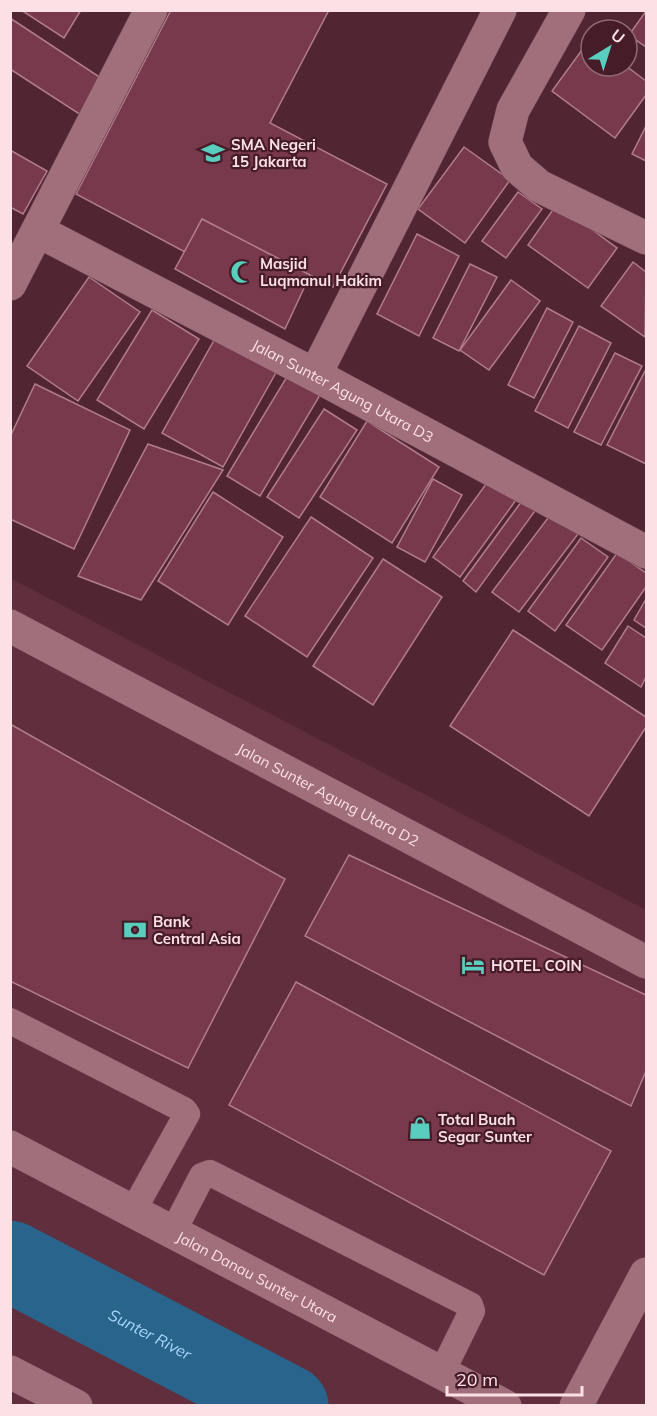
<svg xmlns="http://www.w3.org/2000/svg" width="657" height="1416" viewBox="0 0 657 1416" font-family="Mulish,sans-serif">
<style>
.built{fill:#602e3c}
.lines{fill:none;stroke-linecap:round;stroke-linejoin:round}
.river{stroke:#29648d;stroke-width:81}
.building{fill:#79394c;stroke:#b17d8a;stroke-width:1.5}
.service-casing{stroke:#69434f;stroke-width:27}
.minor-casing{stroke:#69434f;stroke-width:34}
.secondary-casing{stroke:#69434f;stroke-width:34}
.service{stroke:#a16f7b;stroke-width:26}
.minor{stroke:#a16f7b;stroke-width:33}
.secondary{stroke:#a16f7b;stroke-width:33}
.labels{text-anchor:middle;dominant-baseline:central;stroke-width:4.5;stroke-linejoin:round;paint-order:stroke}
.poi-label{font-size:15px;font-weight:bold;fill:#fde0e6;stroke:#461c28;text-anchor:start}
.street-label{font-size:15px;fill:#fde0e6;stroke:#461c28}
.water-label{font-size:16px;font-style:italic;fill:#a7d6fc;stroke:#461c28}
</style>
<rect width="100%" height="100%" fill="#512632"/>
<!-- built -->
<polygon class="built" points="10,578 646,910 646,1405 11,1405"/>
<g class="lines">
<!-- river -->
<path class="river" id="s1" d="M10 1261 288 1406"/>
</g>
<!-- building -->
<g class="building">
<polygon points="21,10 81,10 64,38"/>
<polygon points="171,10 329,10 270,123 387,184 333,287 202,219 185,252 76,194"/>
<polygon points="646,11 646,47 629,35"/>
<polygon points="10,18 107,82 84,117 10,69"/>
<polygon points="590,39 591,66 626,66 646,81 646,95 615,138 552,91"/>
<polygon points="646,126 646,161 632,154"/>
<polygon points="464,147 510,180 465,243 418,209"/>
<polygon points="10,150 47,171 23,214 10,207"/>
<polygon points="518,192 542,209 506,258 482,241"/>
<polygon points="557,204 617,248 588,288 528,245"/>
<polygon points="202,219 310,275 285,329 175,269"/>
<polygon points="417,234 459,256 419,336 377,314"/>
<polygon points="633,262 646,272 645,337 601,306"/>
<polygon points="470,264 497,277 459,351 433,338"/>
<polygon points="89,277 140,312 78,401 27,366"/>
<polygon points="511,280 540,301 489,370 460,350"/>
<polygon points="547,308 573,322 534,398 508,385"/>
<polygon points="152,310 199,339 144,429 97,400"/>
<polygon points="579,326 611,343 568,428 535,411"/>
<polygon points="217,335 278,369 223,467 162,433"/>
<polygon points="615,353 642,366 601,445 574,432"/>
<polygon points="645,371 646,371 646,464 607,445"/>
<polygon points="288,375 320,395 260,496 227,476"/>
<polygon points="35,384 130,430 74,549 10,519 10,437"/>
<polygon points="324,409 357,430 299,518 267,497"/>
<polygon points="367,421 439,467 392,543 320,497"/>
<polygon points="148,444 223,470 141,600 78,576"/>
<polygon points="433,479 462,495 425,562 397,547"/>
<polygon points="489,480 516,500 460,577 433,557"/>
<polygon points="213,492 283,537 228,625 158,581"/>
<polygon points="527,494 540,504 476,592 463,581"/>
<polygon points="551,514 578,534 519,612 492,592"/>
<polygon points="311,517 373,558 307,657 245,616"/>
<polygon points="581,538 608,557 555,631 528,611"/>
<polygon points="617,553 646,573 646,587 602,650 566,625"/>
<polygon points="383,559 442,597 373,705 313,666"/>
<polygon points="646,599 646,628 634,620"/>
<polygon points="628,626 646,638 646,677 641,687 605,663"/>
<polygon points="513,630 646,717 646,727 589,816 450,726"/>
<polygon points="10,724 285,879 188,1068 10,981"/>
<polygon points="349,855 646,995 646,1071 631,1106 305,936"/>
<polygon points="296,982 611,1151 544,1275 229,1105"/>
</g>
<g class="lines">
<!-- service casing -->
<g class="service-casing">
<g id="service">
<polyline points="10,1021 184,1110 187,1114 133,1211"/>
<polyline points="173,1232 202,1176 210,1173 470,1305 472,1311 442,1372"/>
</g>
</g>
<!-- minor casing -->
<g class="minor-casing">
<g id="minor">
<polyline points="569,10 513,110 505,142 517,167 539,186 646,238"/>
<path id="s2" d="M38 231 315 375 646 552"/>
<polyline points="10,284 151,10"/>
<polyline points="315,375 500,10"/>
<path id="s3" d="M10 626 646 962"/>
<polyline points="576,1406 646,1274"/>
</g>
</g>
<!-- secondary casing -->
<g class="secondary-casing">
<g id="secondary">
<path id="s4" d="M10 1147 505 1406"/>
<polyline points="10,1372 76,1406"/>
</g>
</g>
<!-- service -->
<use href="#service" class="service"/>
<!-- minor -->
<use href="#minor" class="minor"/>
<!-- secondary -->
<use href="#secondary" class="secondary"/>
</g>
<!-- icons -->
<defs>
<g id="school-bare" transform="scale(1.8)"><path d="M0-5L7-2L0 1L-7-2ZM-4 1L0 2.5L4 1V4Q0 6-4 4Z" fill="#59cebe" stroke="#461c28" stroke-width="2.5" paint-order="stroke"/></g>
<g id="mosque-bare" transform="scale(1.8)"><path d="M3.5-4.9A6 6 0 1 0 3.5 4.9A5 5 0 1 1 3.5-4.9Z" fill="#59cebe" stroke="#461c28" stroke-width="2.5" paint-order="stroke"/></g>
<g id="bank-bare" transform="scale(1.8)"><path d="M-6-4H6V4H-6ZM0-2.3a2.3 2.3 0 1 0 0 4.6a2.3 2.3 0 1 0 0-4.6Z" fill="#59cebe" stroke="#461c28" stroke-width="2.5" paint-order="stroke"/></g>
<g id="hotel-bare" transform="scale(1.8)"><path d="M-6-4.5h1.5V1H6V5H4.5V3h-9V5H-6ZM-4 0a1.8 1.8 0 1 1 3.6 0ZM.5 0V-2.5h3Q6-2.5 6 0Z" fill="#59cebe" stroke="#461c28" stroke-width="2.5" paint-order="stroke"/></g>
<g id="shop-bare" transform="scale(1.8)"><path d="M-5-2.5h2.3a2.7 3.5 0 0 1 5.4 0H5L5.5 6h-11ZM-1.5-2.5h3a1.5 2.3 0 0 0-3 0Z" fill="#59cebe" stroke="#461c28" stroke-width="2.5" paint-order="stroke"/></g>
</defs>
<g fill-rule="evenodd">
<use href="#school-bare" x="213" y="153"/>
<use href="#mosque-bare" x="242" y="272"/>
<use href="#bank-bare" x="135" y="930"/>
<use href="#hotel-bare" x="473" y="965"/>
<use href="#shop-bare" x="420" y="1128"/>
</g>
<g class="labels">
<!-- poi labels -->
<g class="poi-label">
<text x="231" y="144">SMA Negeri<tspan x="231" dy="17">15 Jakarta</tspan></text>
<text x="260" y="263">Masjid<tspan x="260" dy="17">Luqmanul Hakim</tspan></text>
<text x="153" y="921">Bank<tspan x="153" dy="17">Central Asia</tspan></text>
<text x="491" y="965">HOTEL COIN</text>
<text x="438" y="1119">Total Buah<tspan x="438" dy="17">Segar Sunter</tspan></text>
</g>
<!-- street labels -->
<g class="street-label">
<text stroke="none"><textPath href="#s2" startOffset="344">Jalan Sunter Agung Utara D3</textPath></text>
<text stroke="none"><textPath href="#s3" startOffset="360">Jalan Sunter Agung Utara D2</textPath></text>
<text stroke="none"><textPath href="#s4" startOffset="279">Jalan Danau Sunter Utara</textPath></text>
</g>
<!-- water labels -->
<g class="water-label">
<text stroke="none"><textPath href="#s1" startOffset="158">Sunter River</textPath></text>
</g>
</g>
<!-- border -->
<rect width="657" height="1416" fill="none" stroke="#fde0e6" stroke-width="24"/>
<!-- north arrow -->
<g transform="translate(609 48) rotate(38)"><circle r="28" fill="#461c28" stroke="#8f6a74" stroke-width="1.5"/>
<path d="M0-4.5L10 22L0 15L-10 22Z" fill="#59cebe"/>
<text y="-9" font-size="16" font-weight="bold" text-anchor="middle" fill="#fde0e6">U</text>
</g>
<!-- scale -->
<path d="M447 1386v9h135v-9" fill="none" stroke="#fde0e6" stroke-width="3"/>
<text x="456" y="1386" font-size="18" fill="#fde0e6" stroke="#461c28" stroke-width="4.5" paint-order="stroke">20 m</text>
</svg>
